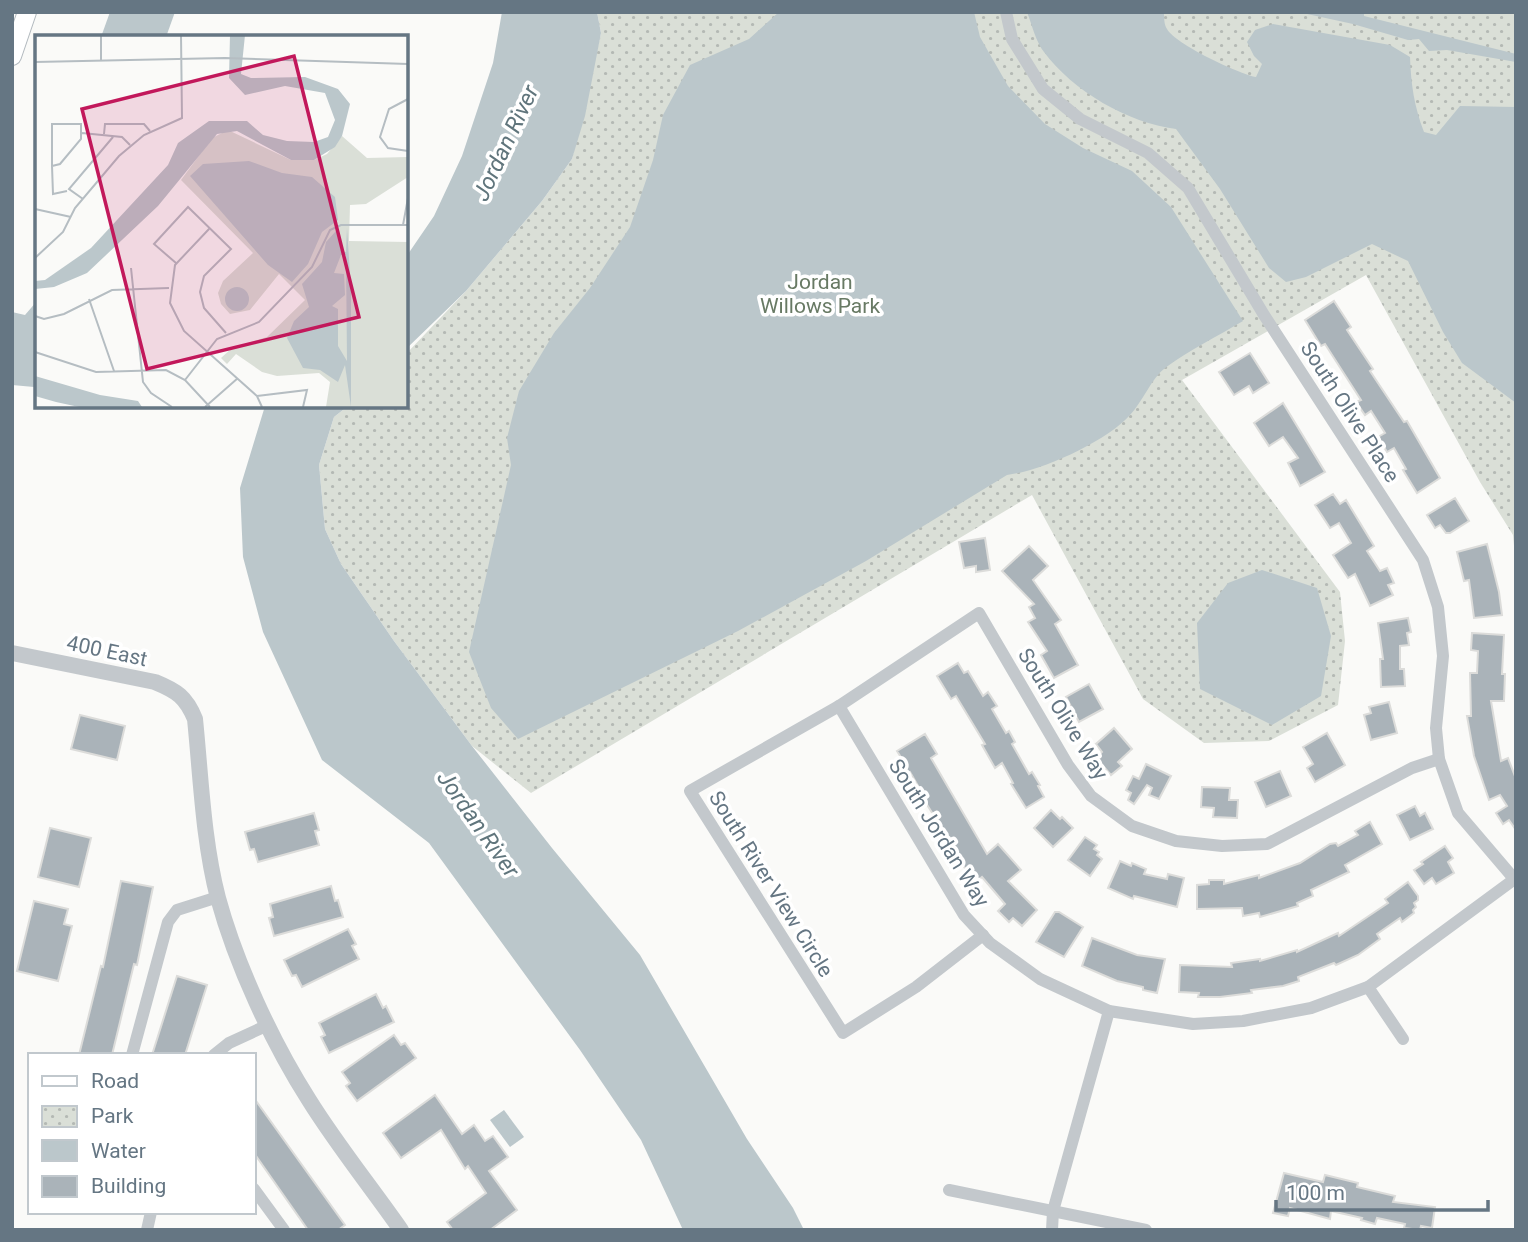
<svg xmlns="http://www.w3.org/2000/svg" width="1528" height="1242" viewBox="0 0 1528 1242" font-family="Roboto,sans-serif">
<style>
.park{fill:url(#park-dots)}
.water{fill:#bbc7cb}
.building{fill:#aab3b9;stroke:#dcdcda;stroke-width:2}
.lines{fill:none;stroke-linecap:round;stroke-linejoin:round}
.secondary-casing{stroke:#b3babf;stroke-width:20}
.minor{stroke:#c3c8cc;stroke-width:12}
.tertiary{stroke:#c3c8cc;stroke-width:16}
.secondary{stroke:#fff;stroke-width:18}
.labels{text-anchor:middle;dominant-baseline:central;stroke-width:7;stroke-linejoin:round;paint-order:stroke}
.park-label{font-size:21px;fill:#687a64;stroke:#fff}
.street-label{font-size:21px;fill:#657683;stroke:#fff}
.water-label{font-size:23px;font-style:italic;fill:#60757c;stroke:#fff}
.inset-road{fill:none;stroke:#b5bdc2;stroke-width:2}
.view{fill:#c2185b;fill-opacity:0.15;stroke:#c2185b;stroke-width:3.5}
.inset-edge{fill:none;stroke:#657683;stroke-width:3.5}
</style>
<defs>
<pattern id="park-dots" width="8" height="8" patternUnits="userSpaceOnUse" patternTransform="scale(1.75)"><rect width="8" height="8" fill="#dadfd7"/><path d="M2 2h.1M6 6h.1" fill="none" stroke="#b4b9b4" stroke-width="1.8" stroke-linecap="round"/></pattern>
</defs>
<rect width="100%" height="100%" fill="#fafaf8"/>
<!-- park -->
<polygon class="park" points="597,12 1516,12 1516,568 1513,535 1480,482 1366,275 1182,380 1340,592 1345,641 1338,705 1269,741 1204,743 1143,699 1032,495 531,793 472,746 394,641 341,564 325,529 319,465 334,417 348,406 406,406 406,354 466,291 542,201 572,159 601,33"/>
<!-- water -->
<g class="water">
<polygon points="110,12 175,12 166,37 101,37"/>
<polygon points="502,12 597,12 601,33 585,116 572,159 542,201 466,291 406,349 406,257 434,216 462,156 493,63"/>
<path d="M779 12H974L980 37 1008 86 1045 124 1083 148 1132 171 1171 207 1243 321C1218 336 1189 350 1165 368 1151 379 1143 401 1130 415 1107 441 1042 471 1007 475L866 561 738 631 518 739 491 708 469 652 511 465 507 438 519 391 554 333 590 288 630 227 653 160 663 115 690 65 749 39Z"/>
<path d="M1027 12H1164C1164 17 1164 25 1167 29 1175 44 1239 74 1256 77L1262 64 1254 56 1247 42 1255 30 1273 24 1390 45 1410 57C1411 84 1414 106 1424 132L1436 135 1460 106 1516 107V403L1462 363 1443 332 1408 261 1372 244 1306 277 1286 282 1269 268 1220 189 1176 129C1128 123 1073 91 1044 52 1036 42 1032 25 1027 12Z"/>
<polygon points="1298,12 1364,12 1364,16 1516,54 1516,62 1447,50 1429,51 1419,39 1408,40 1353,24"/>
<polygon points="37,301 37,385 34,387 12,385 12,312 25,315"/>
<polygon points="265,406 348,406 334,417 319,465 325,529 341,564 394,641 472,746 552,848 640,955 747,1139 793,1208 804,1230 683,1230 641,1140 580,1050 429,843 322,760 263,632 243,557 240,488"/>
<polygon points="1262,570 1317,588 1331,636 1321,696 1272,725 1200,689 1197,623 1228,583"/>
<polygon points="504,1110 524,1137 510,1147 490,1120"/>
</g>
<!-- building -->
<g class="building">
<polygon points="1334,301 1351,327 1347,330 1373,369 1370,371 1404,422 1407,421 1440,478 1417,493 1403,470 1406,469 1394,448 1387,452 1378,437 1385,433 1371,411 1365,415 1356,402 1361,400 1325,344 1321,346 1305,320"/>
<polygon points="1250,353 1269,383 1253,393 1249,386 1234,395 1219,372"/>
<polygon points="1283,403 1325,472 1300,486 1288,463 1298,458 1283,437 1269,446 1254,423"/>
<polygon points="1333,494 1340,504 1346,500 1374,546 1367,551 1380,571 1387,568 1394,583 1388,585 1393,595 1370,606 1355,574 1348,578 1333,555 1351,543 1339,523 1330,528 1315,505"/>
<polygon points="1455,498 1469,521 1450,533 1446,533 1440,525 1435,528 1427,515"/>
<polygon points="985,538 990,570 976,572 976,566 964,568 959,542"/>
<polygon points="1487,544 1499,592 1502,615 1474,618 1469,580 1464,581 1457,552"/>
<polygon points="1029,546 1048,566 1033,580 1061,620 1055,624 1078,665 1054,678 1041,655 1047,651 1028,622 1035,618 1029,607 1034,604 1002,571"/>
<polygon points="1408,618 1411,632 1407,633 1409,645 1400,646 1400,669 1404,669 1405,686 1381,687 1380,659 1383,659 1378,623"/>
<polygon points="1472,633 1504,635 1502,674 1505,674 1504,701 1491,701 1501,761 1508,758 1516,779 1516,830 1509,820 1503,824 1496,813 1507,806 1500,795 1489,800 1474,756 1467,716 1471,716 1470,673 1477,673 1478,651 1471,650"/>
<polygon points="958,663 964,673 968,671 983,696 988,692 997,706 992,709 1006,733 1009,731 1015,742 1012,744 1029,774 1032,772 1040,785 1038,786 1044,797 1026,808 1011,784 1013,783 1002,763 995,768 982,745 985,744 956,696 951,699 937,676"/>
<polygon points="1089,684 1103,709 1079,722 1066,697"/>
<polygon points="1389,702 1397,733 1371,740 1364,715 1371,713 1369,707"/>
<polygon points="80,715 125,726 117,760 71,749"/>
<polygon points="1114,728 1132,749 1118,762 1122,766 1111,775 1096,758 1102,752 1096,744"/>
<polygon points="1327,733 1345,765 1315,782 1307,768 1313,764 1303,747"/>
<polygon points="925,734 937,754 931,758 987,854 998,844 1021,870 1008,881 1037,910 1022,926 1013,918 1009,922 998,911 1005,904 982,877 976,882 953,853 941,827 919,792 921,791 910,772 906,774 900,764 904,762 897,751"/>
<polygon points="1146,764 1171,776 1159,799 1149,795 1152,788 1147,785 1134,804 1128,800 1131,793 1126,790 1133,776 1139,779"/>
<polygon points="1280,771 1291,796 1266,807 1255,782"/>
<polygon points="1202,787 1230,788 1229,800 1238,800 1237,818 1213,817 1214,808 1201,807"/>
<polygon points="1415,806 1420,816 1425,813 1433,829 1410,840 1397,815"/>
<polygon points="1051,810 1060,819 1062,817 1073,828 1053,847 1034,828"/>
<polygon points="314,813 319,830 315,831 319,845 258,862 254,849 250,850 245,832"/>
<polygon points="1370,822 1382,844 1345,865 1349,872 1311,890 1313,896 1297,903 1298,906 1260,917 1259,913 1243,916 1242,908 1197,909 1197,885 1209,884 1209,880 1224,880 1224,884 1259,875 1259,878 1300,863 1330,844 1336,843 1338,846 1358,835 1355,831"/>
<polygon points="50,828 91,838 79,887 38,877"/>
<polygon points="1085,837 1097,845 1094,849 1099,852 1097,855 1102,859 1090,876 1068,860"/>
<polygon points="1445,846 1453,858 1448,862 1454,873 1436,884 1432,878 1424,884 1414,870 1423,864 1421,862"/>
<polygon points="1120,861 1131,866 1132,863 1146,869 1144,874 1167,879 1168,874 1184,878 1177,907 1134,896 1133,899 1108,888"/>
<polygon points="121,881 153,887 137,965 134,964 112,1055 79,1055 101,966 103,967"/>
<polygon points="1408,882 1418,896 1418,900 1414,903 1416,907 1413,910 1414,913 1402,922 1400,918 1377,934 1380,939 1358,955 1336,965 1334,963 1298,977 1299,981 1283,986 1251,990 1252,993 1220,997 1198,997 1199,993 1179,992 1180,965 1232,967 1231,963 1260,959 1260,961 1297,950 1297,952 1338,933 1339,936 1388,903 1385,899"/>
<polygon points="331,886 335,901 338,900 343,917 274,936 269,918 273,917 270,904"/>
<polygon points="34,901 68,909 64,924 72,926 58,981 17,971"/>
<polygon points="1055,912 1059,912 1083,927 1064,957 1036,942"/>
<polygon points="348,929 356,944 352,946 359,959 302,987 296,975 292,976 284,960"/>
<polygon points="1092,938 1137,955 1165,959 1157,993 1143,990 1143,987 1117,981 1082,966"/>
<polygon points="177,976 207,985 185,1055 152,1055"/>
<polygon points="376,994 383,1008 386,1006 394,1022 329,1053 321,1037 325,1035 319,1023"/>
<polygon points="394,1035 401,1045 405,1043 416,1058 357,1101 346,1086 350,1083 342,1072"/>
<polygon points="435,1095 462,1134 474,1125 485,1141 493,1136 508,1157 489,1171 517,1210 490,1230 453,1230 447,1222 486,1193 468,1166 465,1169 441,1130 401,1158 383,1133"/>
<polygon points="254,1098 345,1225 338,1230 308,1230 254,1153"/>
<polygon points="1284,1173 1323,1182 1325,1175 1358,1183 1357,1187 1395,1196 1393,1202 1435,1207 1432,1228 1421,1226 1420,1230 1404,1228 1405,1224 1377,1218 1375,1224 1361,1220 1362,1218 1331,1211 1330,1219 1290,1208 1288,1216 1273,1213"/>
</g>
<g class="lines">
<!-- secondary casing -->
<g class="secondary-casing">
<polyline id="secondary" points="12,56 27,12"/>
</g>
<!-- minor -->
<g class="minor">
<polyline points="1006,12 1012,39 1043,89 1080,119 1148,153 1188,188 1264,315 1423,560 1438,607 1443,656 1436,728 1439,759 1458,813 1516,881"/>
<polyline points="839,706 964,915 990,943 1040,979 1109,1011 1193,1024 1243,1021 1311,1008 1368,987 1516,878"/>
<polyline points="983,935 916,987 843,1033 690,791 839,706 979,613 1068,765 1091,796 1132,826 1176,841 1222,846 1267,844 1412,768 1439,759"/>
<polyline points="1368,987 1403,1039"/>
<polyline points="132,1055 168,922 177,910 218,897"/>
<polyline points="214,1055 229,1043 268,1025"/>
<polyline points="254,1189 284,1230"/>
<polyline points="949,1190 1146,1230"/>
<polyline points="147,1230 151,1212"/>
<polyline points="1052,1230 1053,1211 1109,1011"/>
</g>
<!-- tertiary -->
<path class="tertiary" d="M12 653 155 682C177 691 186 697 195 719 201 778 203 840 218 898 236 964 272 1042 309 1100 337 1145 371 1187 401 1230"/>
<!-- secondary -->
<use href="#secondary" class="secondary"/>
</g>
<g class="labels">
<!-- park labels -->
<g class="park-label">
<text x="820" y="282">Jordan<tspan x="820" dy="24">Willows Park</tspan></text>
</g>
<!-- street labels -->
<g class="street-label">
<text transform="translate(1350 412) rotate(57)">South Olive Place</text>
<text transform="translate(107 651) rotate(12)">400 East</text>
<text transform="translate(1063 714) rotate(58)">South Olive Way</text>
<text transform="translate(939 833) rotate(58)">South Jordan Way</text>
<text transform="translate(771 884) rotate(58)">South River View Circle</text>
</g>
<!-- water labels -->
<g class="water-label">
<text transform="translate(506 143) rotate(-65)">Jordan River</text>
<text transform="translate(478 824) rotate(55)">Jordan River</text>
</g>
</g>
<!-- overview -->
<g transform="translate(35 35)">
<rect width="373" height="373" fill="#fafaf8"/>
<path d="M193 95 256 125H279L292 119 307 101 332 123 373 122V142L331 169 315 170 314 206 373 207V372H291L295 347 284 338 242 341 227 337 201 319 192 329 186 323 197 313 232 302 270 265 244 239 215 275 195 279 186 269 183 258 188 246 218 218 146 145 177 103Z" fill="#dadfd7"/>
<path d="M195 0H210L206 39 216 43 270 42 303 54 315 69 307 101 300 112 279 125H256L202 96 182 99 123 171 52 238 19 252 0 254V246L10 245 56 213 133 130 143 108 174 86H212L228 100 252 106 279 107 293 102 300 85 290 58 250 51 210 60 194 43ZM214 126 247 138 277 142 300 162 303 185 287 197 273 229 257 247 233 230 155 141 168 129ZM312 193 316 254V372L310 330 303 347 285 335 268 333 252 303 259 286 274 272 267 249 287 227 291 207 301 196 306 216 311 217ZM306 220H311L312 326 303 311V274L297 271 310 260 309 239 299 238ZM190 264a12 12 0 1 1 24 0a12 12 0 1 1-24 0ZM0 341 65 360 103 366 107 372H44L21 367 0 361Z" fill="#bbc7cb" fill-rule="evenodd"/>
<path class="inset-road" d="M66 0V26M0 27 190 23 373 29M373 64 354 74 345 102 353 113 373 116M47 98 87 102 95 110M69 99 70 89H109L115 96M17 131 25 129 46 104V89H17V131L18 159 32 156M48 164 34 154 78 102M0 174 36 182M368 190 373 163M174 194 140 230 135 268 149 296 222 361 227 372M0 223 28 197 40 173 84 121 109 100 147 83 146 0M141 228 119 209 153 172 196 214 169 241 165 257 169 273 191 298M96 233 108 347 116 358 137 372M54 264 79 336M0 281 9 284 29 279 77 255 134 253M0 317 61 337 131 335 150 345 175 372M150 345 182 304 224 287 277 232 295 195 306 190H373M222 361 272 355 268 372M170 372 203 343"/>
<path class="view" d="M259 21 324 282 112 334 47 74Z"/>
<rect width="373" height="373" class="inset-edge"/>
</g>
<!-- border -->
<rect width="1528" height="1242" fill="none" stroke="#657683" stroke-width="28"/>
<!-- legend -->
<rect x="28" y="1053" width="228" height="161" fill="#ffffff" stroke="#c1c8cd" stroke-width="2"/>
<rect x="42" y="1076" width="35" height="10" fill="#ffffff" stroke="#c1c8cd" stroke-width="2"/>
<text x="91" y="1088" font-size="21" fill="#657683">Road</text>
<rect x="42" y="1106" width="35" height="21" fill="url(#park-dots)" stroke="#c1c8cd" stroke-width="2"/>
<text x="91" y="1123" font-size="21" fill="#657683">Park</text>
<rect x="42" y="1140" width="35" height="21" fill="#bbc7cb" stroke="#c1c8cd" stroke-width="2"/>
<text x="91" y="1158" font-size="21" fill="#657683">Water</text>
<rect x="42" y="1176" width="35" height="21" fill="#aab3b9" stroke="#c1c8cd" stroke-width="2"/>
<text x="91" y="1193" font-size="21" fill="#657683">Building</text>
<!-- scale -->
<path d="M1276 1200v10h212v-10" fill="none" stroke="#657683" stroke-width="3.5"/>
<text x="1286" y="1200" font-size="21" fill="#657683" stroke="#ffffff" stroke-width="5" paint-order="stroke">100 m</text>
</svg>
